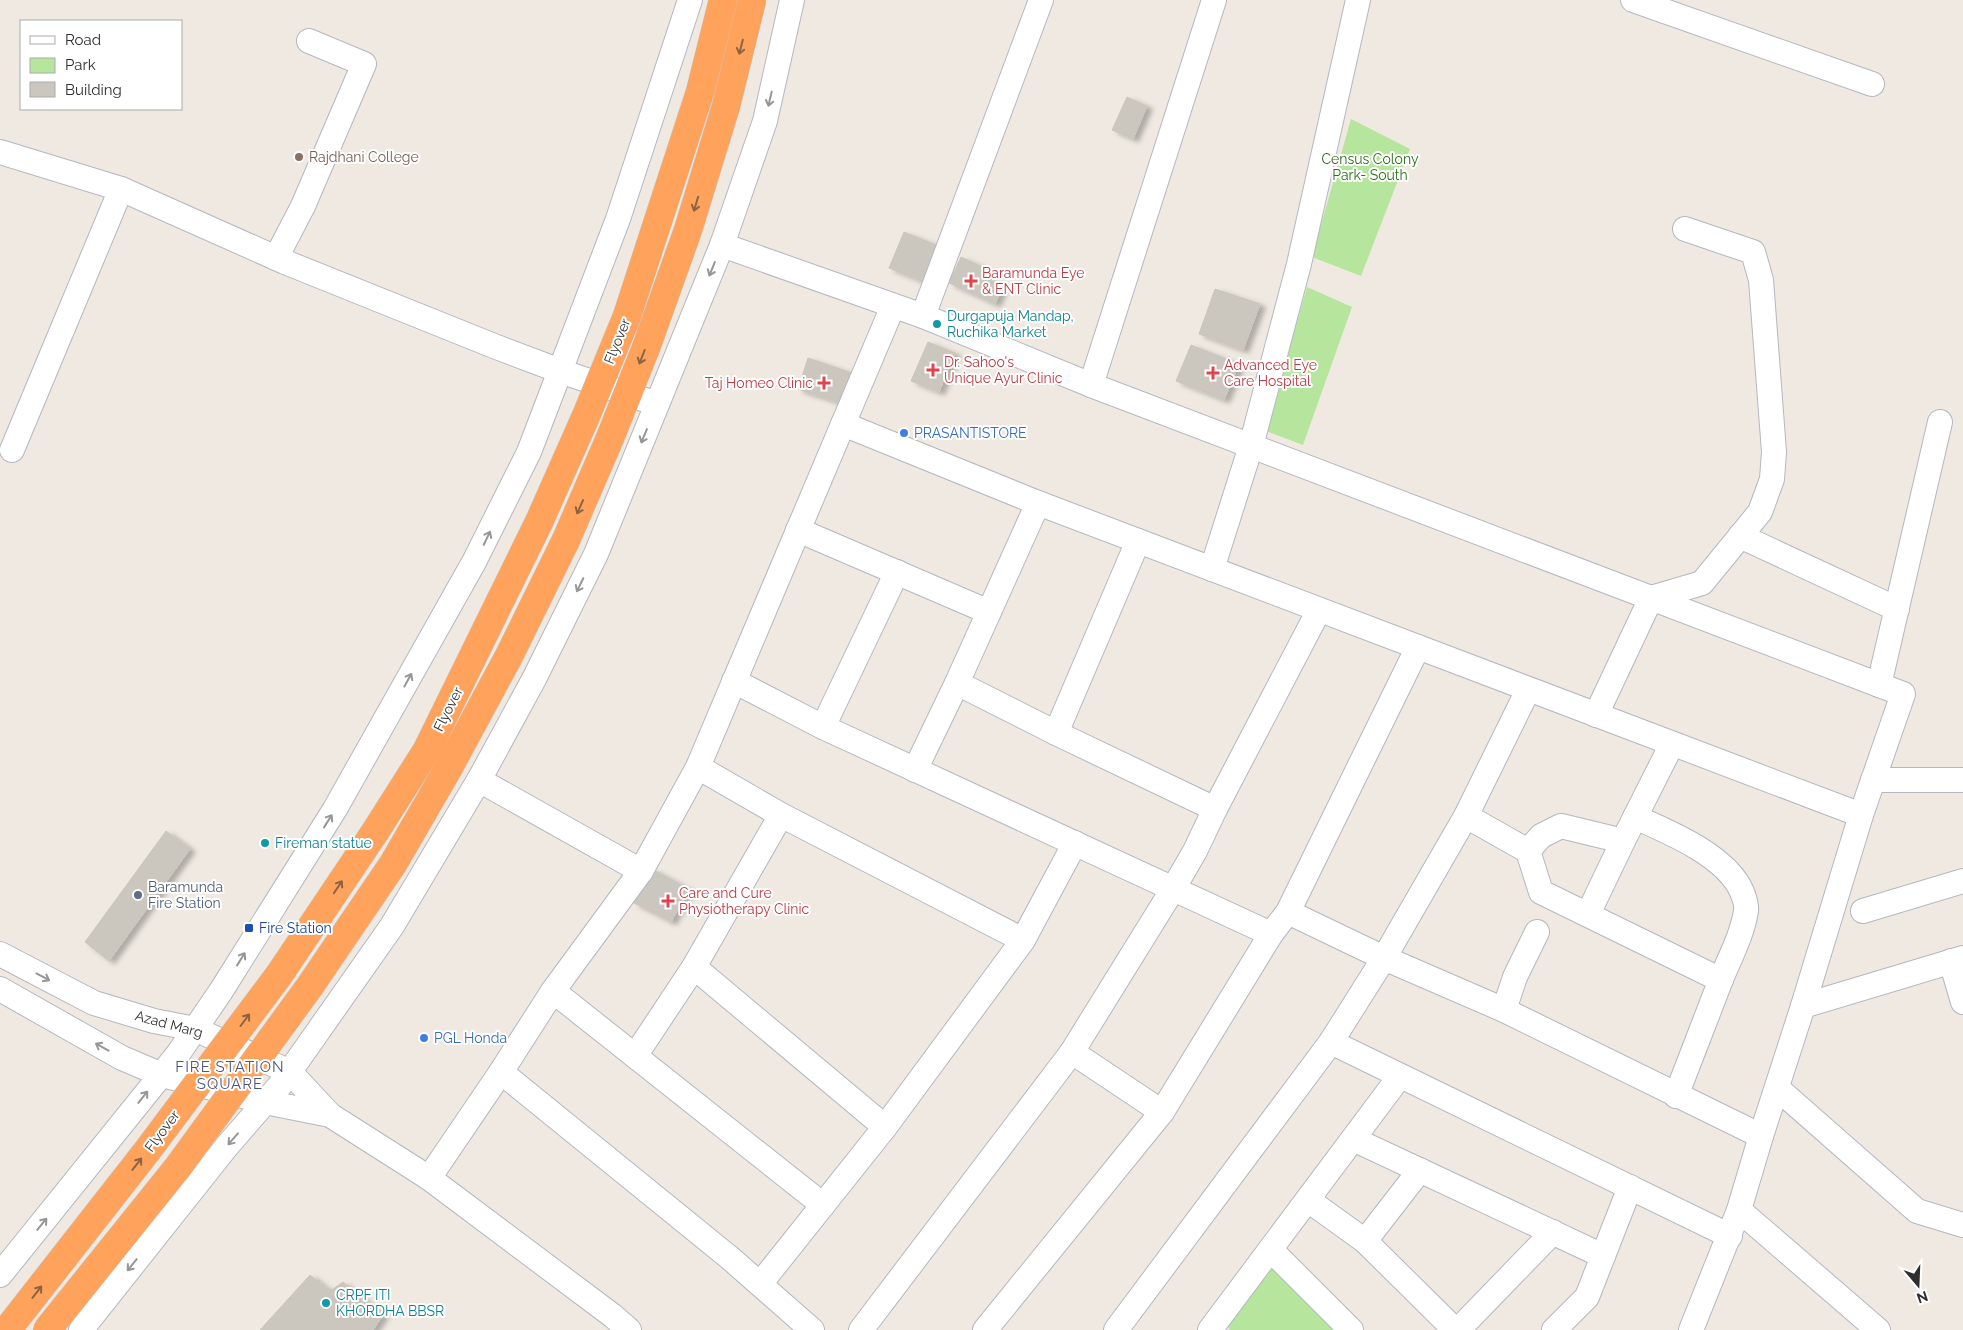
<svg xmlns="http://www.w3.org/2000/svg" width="1963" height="1330" viewBox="0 0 1963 1330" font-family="Raleway,sans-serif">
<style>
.green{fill:#b6e59e}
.building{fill:#cbc7bf;stroke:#cbc5ba;filter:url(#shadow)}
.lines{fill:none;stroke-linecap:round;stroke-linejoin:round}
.minor-casing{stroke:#b4b7c1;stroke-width:26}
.minor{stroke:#fff;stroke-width:24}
.highway-bridge-casing{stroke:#c9c9c9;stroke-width:29;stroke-linecap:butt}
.highway-bridge{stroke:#ffa35c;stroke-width:28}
.oneway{stroke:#8c6343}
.oneway2{stroke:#969696}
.education-dot{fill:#8d6e63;stroke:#fff;stroke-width:2}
.health-dot{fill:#e0444e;stroke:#fff;stroke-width:2}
.culture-dot{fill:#0f9aa8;stroke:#fff;stroke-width:2}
.shop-dot{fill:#3f7fe0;stroke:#fff;stroke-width:2}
.service-dot{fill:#5c6f8a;stroke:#fff;stroke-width:2}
.transit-dot{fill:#1a4fb4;stroke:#fff;stroke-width:2}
.labels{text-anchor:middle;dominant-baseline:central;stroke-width:4;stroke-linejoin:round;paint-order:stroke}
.education-label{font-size:14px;fill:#785e54;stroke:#fff;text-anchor:start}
.park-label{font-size:14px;fill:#2c6e1b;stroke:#fff}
.health-label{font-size:14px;fill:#be3a42;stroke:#fff;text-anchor:start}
.culture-label{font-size:14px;fill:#0d838f;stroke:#fff;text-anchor:start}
.street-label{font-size:14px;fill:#2e2e2e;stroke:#fff}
.shop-label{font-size:14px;fill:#366cbe;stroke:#fff;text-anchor:start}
.service-label{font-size:14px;fill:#4e5e75;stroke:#fff;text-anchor:start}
.transit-label{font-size:14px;fill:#164399;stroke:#fff;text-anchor:start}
.neighbourhood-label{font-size:15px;letter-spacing:1px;fill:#4d5680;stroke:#fff}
</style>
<defs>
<filter id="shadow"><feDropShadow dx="5.5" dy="3" stdDeviation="2.5" flood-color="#0004"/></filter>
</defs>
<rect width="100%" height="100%" fill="#efe9e1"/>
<!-- green -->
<g class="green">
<polygon points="1351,119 1410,149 1361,276 1312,257"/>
<polygon points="1307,287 1352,307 1303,445 1266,431"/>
<polygon points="1271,1262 1343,1330 1230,1330 1223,1323"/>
</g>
<!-- building -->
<g class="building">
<polygon points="1127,97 1147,106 1133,139 1112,130"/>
<polygon points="904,232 941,247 927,283 889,268"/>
<polygon points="961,257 989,270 985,278 1003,286 995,304 949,283"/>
<polygon points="1215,289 1260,304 1243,350 1199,334"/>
<polygon points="928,342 955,353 939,392 911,381"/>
<polygon points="1191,345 1239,364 1224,400 1176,381"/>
<polygon points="808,358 858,375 847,405 798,389"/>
<polygon points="166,831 190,849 109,961 85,942"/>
<polygon points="652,869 689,889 671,922 634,903"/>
<polygon points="310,1275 330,1291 343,1282 383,1315 373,1330 260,1330"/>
</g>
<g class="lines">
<!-- minor casing -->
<g class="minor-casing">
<g id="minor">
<polyline points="1633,0 1872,84"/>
<polyline points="0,152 121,189 285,262 494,346 560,371 657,404"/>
<polyline points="722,245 923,316 1091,385 1903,694 1861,815 1803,1006 1761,1136 1739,1210 1691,1330"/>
<polyline points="276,258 303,206 364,64 309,41"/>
<polyline points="923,316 1041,0"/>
<polyline points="1091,385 1214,0"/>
<polyline points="843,424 1038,503 1861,815"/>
<polyline points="12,450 121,189"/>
<polyline points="798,530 989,612"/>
<polyline points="1740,536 1897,609"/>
<polyline points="1212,569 1251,446 1299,264 1358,0"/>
<polyline points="734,681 823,727 1271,934"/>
<polyline points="957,683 1056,733 1215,809 1319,610"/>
<polyline points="1879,685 1940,422"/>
<polyline points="1596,715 1651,598 1702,583 1760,512 1772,479 1774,452 1761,280 1753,252 1685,229"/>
<polyline points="823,727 897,572"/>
<polyline points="1056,733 1138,541"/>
<polyline points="698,767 781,815 1023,940"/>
<polyline points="915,770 957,683 1038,503"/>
<polyline points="479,780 641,871"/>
<polyline points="1873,780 1963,780"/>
<polyline points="1466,816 1528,851 1541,892 1721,980"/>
<path d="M1635 817C1669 832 1727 856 1742 892 1744 897 1747 905 1746 911 1742 936 1729 959 1720 982 1705 1020 1691 1058 1676 1096"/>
<polyline points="1528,851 1541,836 1561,826 1623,841 1672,744"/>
<polyline points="1863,911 1963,881"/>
<polyline points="1288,912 1384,958 1504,1010 1761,1136"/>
<polyline points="1588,914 1623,841"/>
<polyline points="0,954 94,1003 154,1021 195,1029 290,1072 330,1115 429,1178 613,1316 629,1330"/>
<polyline points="1951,961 1963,1002"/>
<polyline points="0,989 122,1058 162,1075 265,1102 330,1115"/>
<polyline points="553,991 823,1205"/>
<polyline points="1803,1006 1963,958"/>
<polyline points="1504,1010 1515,977 1537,932"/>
<polyline points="1331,1042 1730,1236"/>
<polyline points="1072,1052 1162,1112"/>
<polyline points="635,1056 694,967"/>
<polyline points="501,1072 730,1258 812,1330"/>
<polyline points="1777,1088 1917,1211 1963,1225"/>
<polyline points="885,1127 1023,940 1075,843"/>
<polyline points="1353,1139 1603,1256"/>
<polyline points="429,1178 501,1072 553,991 641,871 698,767 893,306"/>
<polyline points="1308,1200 1365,1241 1455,1330"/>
<polyline points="1739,1210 1878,1330"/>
<polyline points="1365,1241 1420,1170"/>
<polyline points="1271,1250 1351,1330"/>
<polyline points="0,1275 178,1054 221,991 335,809 474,562 529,452 560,371 618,219 690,0"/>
<polyline points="760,1284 885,1127 694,967 781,815"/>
<polyline points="81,1330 227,1146 281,1084 392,926 479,780 534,679 596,554 722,245 765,121 792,0"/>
<polyline points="861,1330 1072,1052 1173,889 1195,851 1215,809"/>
<polyline points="985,1330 1162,1112 1271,934 1288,912 1418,647"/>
<polyline points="1116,1330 1331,1042 1384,958 1466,816 1528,690"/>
<polyline points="1210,1330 1400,1076"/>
<polyline points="1458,1330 1553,1232"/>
<polyline points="1554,1330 1587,1297 1630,1187"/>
</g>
</g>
<!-- minor -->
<use href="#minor" class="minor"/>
<!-- highway-bridge casing -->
<g class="highway-bridge-casing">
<g id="highway-bridge">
<polyline points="7,1330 147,1151 279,975 375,832 427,750 539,522 586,416 627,316 700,92 723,0"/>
<polyline points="47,1330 178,1167 310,986 393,864 448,769 509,656 566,540 610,438 647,345 688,230 726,106 752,0"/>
</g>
</g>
<!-- highway-bridge -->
<use href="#highway-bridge" class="highway-bridge"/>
</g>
<!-- one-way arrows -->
<defs><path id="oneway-shaft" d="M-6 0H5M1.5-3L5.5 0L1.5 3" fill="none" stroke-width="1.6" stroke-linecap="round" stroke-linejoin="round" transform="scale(1.25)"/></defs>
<g class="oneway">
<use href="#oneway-shaft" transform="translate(741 47) rotate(104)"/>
<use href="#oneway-shaft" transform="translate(696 204) rotate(107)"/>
<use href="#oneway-shaft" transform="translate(642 357) rotate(111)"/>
<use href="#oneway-shaft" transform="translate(580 507) rotate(114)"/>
<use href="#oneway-shaft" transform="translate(338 887) rotate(-56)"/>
<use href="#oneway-shaft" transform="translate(245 1020) rotate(-53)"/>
<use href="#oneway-shaft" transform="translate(137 1164) rotate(-52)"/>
<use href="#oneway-shaft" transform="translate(37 1292) rotate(-52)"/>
</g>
<g class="oneway2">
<use href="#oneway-shaft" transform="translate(770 99) rotate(103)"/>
<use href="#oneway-shaft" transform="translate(712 269) rotate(112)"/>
<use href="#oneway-shaft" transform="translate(644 436) rotate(113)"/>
<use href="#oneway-shaft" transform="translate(487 538) rotate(-64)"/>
<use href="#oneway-shaft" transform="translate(580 585) rotate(116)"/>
<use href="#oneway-shaft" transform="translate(408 680) rotate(-61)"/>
<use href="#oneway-shaft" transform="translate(328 821) rotate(-58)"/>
<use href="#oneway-shaft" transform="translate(241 959) rotate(-58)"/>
<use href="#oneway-shaft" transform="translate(43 977) rotate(28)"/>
<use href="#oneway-shaft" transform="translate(102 1047) rotate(-151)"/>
<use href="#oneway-shaft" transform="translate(143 1097) rotate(-51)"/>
<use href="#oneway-shaft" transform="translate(233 1139) rotate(131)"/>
<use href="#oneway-shaft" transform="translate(42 1224) rotate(-51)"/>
<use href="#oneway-shaft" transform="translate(132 1265) rotate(129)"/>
</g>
<!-- markers -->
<circle class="education-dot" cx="299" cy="157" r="5"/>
<g class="health-dot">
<path d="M968.5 273.5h5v5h5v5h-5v5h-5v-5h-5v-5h5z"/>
<path d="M930.5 362.5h5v5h5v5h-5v5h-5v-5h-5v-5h5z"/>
<path d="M1210.5 365.5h5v5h5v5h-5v5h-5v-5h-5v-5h5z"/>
<path d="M821.5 375.5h5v5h5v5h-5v5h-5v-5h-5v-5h5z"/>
<path d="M665.5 893.5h5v5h5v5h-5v5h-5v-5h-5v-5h5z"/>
</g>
<g class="culture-dot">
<circle cx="937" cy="324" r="5"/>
<circle cx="265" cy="843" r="5"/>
<circle cx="326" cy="1303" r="5"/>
</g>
<g class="shop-dot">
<circle cx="904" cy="433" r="5"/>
<circle cx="424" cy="1038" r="5"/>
</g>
<circle class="service-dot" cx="138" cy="895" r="5"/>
<rect class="transit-dot" x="244" y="923" width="10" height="10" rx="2.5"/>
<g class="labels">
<!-- education labels -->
<g class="education-label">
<text x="309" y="157">Rajdhani College</text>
</g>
<!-- park labels -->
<g class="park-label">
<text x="1370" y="159">Census Colony<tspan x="1370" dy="16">Park- South</tspan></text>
</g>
<!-- health labels -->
<g class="health-label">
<text x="982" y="273">Baramunda Eye<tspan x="982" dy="16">&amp; ENT Clinic</tspan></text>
<text x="944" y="362">Dr. Sahoo's<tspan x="944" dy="16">Unique Ayur Clinic</tspan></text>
<text x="1224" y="365">Advanced Eye<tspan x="1224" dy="16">Care Hospital</tspan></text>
<text x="813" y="383" text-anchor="end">Taj Homeo Clinic</text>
<text x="679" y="893">Care and Cure<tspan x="679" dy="16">Physiotherapy Clinic</tspan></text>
</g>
<!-- culture labels -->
<g class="culture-label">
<text x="947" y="316">Durgapuja Mandap,<tspan x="947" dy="16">Ruchika Market</tspan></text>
<text x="275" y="843">Fireman statue</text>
<text x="336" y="1295">CRPF ITI<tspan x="336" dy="16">KHORDHA BBSR</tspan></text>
</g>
<!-- street labels -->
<g class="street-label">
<text transform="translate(617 341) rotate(-68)">Flyover</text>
<text transform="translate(448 709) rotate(-63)">Flyover</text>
<text transform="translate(169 1024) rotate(15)">Azad Marg</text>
<text transform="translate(162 1131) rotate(-53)">Flyover</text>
</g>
<!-- shop labels -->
<g class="shop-label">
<text x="914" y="433">PRASANTISTORE</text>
<text x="434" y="1038">PGL Honda</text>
</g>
<!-- service labels -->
<g class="service-label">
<text x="148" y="887">Baramunda<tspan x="148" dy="16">Fire Station</tspan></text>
</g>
<!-- transit labels -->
<g class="transit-label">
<text x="259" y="928">Fire Station</text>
</g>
<!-- neighbourhood labels -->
<g class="neighbourhood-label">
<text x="230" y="1067">FIRE STATION<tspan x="230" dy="17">SQUARE</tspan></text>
</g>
</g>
<!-- legend -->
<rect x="20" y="20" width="162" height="90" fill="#ffffff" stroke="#ababab"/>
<rect x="30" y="36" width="25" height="8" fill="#ffffff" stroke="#ababab"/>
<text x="65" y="45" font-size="15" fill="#2e2e2e">Road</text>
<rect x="30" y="58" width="25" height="15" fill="#b6e59e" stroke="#ababab"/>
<text x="65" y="70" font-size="15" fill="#2e2e2e">Park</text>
<rect x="30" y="82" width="25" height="15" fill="#cbc7bf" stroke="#ababab"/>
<text x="65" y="95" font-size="15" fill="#2e2e2e">Building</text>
<!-- north arrow -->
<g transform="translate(1918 1285) rotate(161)" stroke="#ffffff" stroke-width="4" paint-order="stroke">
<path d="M0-4L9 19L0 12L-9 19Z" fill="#2e2e2e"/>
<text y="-8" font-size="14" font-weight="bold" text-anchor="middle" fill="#2e2e2e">N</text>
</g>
</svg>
